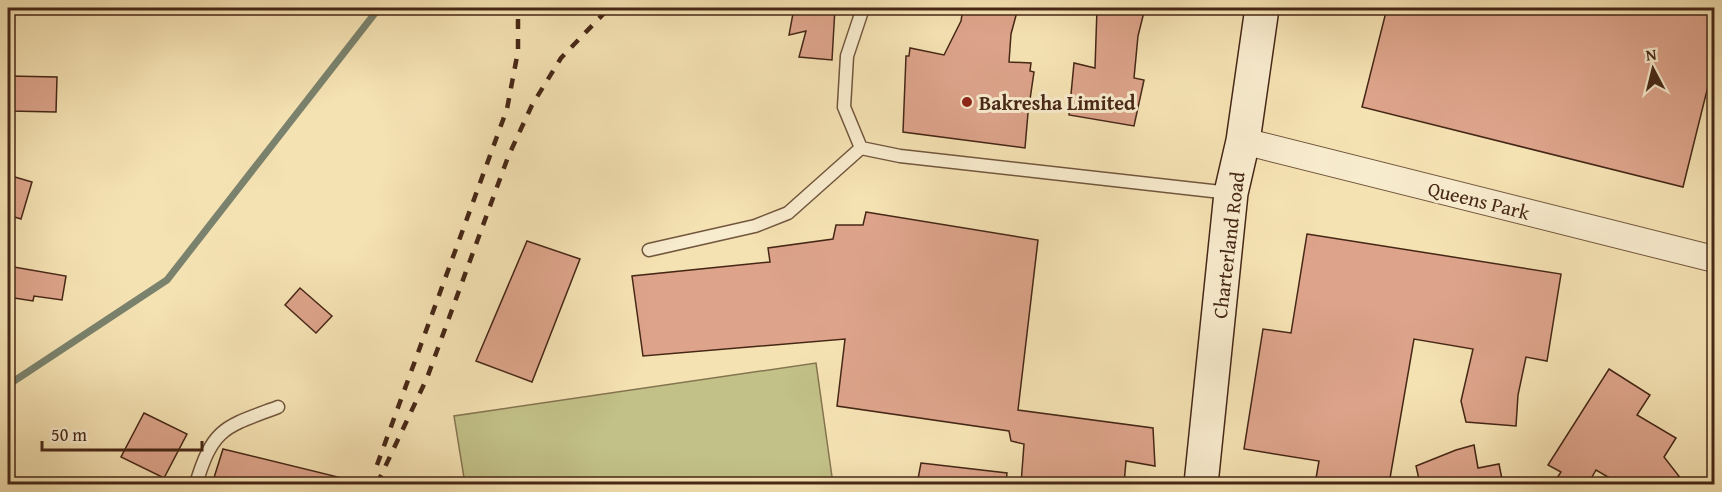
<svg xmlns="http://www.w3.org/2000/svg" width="1722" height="492" viewBox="0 0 1722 492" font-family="'Gentium Book Plus',serif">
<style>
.green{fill:#c2c188;stroke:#84744f;stroke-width:1.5}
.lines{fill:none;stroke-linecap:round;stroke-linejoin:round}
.stream{stroke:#7a826d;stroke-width:7}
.building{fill:#dda48b;stroke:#462716;stroke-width:1.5}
.lane-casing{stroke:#72563d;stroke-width:15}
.street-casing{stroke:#72563d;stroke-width:28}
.secondary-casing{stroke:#462716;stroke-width:36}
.lane{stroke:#f8ecce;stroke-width:12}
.street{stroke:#f8ecce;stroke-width:26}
.secondary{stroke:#f8ecce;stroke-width:33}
.rail{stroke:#462716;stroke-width:4.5;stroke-dasharray:10 10;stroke-linecap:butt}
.poi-dot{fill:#8f2418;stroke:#f8ecce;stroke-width:2}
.labels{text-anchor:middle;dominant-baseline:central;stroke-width:6;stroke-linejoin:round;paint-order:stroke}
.poi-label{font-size:20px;font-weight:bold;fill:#462716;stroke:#f8ecce;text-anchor:start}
.street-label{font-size:20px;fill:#462716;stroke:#f8ecce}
</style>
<rect width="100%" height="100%" fill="#f5e2b3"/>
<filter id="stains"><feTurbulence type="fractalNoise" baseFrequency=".00333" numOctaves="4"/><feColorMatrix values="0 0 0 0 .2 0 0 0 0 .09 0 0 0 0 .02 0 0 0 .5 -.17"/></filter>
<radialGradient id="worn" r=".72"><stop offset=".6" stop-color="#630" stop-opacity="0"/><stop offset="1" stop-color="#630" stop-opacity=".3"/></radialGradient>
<!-- green -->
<polygon class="green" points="816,363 833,484 465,484 454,416"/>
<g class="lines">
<!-- stream -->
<polyline class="stream" points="8,385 167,280 379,8"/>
</g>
<!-- building -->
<g class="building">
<polygon points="794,8 835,8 832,60 799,57 806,31 789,35"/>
<polygon points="963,8 1018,8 1011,34 1009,62 1031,63 1030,71 1034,72 1028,113 1025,148 903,132 906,56 909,56 910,48 944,55 961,21"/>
<polygon points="1097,8 1145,8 1138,36 1134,78 1144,80 1134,126 1069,115 1074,63 1095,68"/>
<polygon points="1387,8 1714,8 1714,62 1683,187 1362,107"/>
<polygon points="9,76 57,77 56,112 9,111"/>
<polygon points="8,175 32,182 21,219 8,215"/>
<polygon points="866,212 1038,240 1018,410 1153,428 1155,466 1126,461 1124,484 1021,484 1024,444 1011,441 1009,431 837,406 845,339 643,356 632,276 770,262 768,248 833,239 836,225 863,225"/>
<polygon points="1307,234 1561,274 1547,361 1526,357 1518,395 1516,426 1466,422 1461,401 1473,349 1414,339 1389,484 1315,484 1319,461 1244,449 1263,329 1291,333"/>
<polygon points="527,241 580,259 532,382 476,361"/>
<polygon points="8,266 66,276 62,300 34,296 33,301 8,297"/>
<polygon points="300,288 332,316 316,333 285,305"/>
<polygon points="1609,369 1650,395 1637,415 1676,438 1664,457 1685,484 1620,484 1596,470 1588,484 1553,484 1561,472 1548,465"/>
<polygon points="144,413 187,434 164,478 121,457"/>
<polygon points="1474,445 1478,468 1499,464 1503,484 1420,484 1416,466 1456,450"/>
<polygon points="223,449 342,478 341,484 212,484"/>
<polygon points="921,463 1007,473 1006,484 917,484"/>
</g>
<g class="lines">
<!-- lane casing -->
<g class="lane-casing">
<g id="lane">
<polyline points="863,8 847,56 844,107 861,148 900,156 1230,193"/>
<polyline points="649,250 755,226 788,213 861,148"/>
<path d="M196 484C213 427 225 427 278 407"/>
</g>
</g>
<!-- street casing -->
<g class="street-casing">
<polyline id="street" points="1243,141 1714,259"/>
</g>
<!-- secondary casing -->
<g class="secondary-casing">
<polyline id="secondary" points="1201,484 1231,193 1243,141 1262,8"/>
</g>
<!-- lane -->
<use href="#lane" class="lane"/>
<!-- street -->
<use href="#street" class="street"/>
<!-- secondary -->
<use href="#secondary" class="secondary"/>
<!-- rail -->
<g class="rail">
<polyline points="377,465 507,109 518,51 518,8"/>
<polyline points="377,484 427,378 508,157 532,105 561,58 609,8"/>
</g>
</g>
<!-- markers -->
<circle class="poi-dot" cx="967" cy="102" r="6"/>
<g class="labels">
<!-- poi labels -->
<g class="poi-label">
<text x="979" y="102">Bakresha Limited</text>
</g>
<!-- street labels -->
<g class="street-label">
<text transform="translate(1479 200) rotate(14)">Queens Park</text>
<text transform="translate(1228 245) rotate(-83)">Charterland Road</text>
</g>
</g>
<!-- margin -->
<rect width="1722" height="492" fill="none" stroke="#f5e2b3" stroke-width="30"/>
<rect x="9" y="9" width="1704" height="474" fill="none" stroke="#462716" stroke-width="3"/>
<rect x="15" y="15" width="1692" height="462" fill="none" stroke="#462716" stroke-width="1.5"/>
<!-- north arrow -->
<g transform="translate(1653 69) rotate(353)" stroke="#f8ecce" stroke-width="4.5" paint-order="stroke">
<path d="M0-4.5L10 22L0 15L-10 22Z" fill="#462716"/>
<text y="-9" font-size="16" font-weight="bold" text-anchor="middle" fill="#462716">N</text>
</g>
<!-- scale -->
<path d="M42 441v9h160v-9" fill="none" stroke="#462716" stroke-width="3"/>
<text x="51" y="441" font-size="18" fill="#462716" stroke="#f8ecce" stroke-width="4.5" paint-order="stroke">50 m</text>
<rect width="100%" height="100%" filter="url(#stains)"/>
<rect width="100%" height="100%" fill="url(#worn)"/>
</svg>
